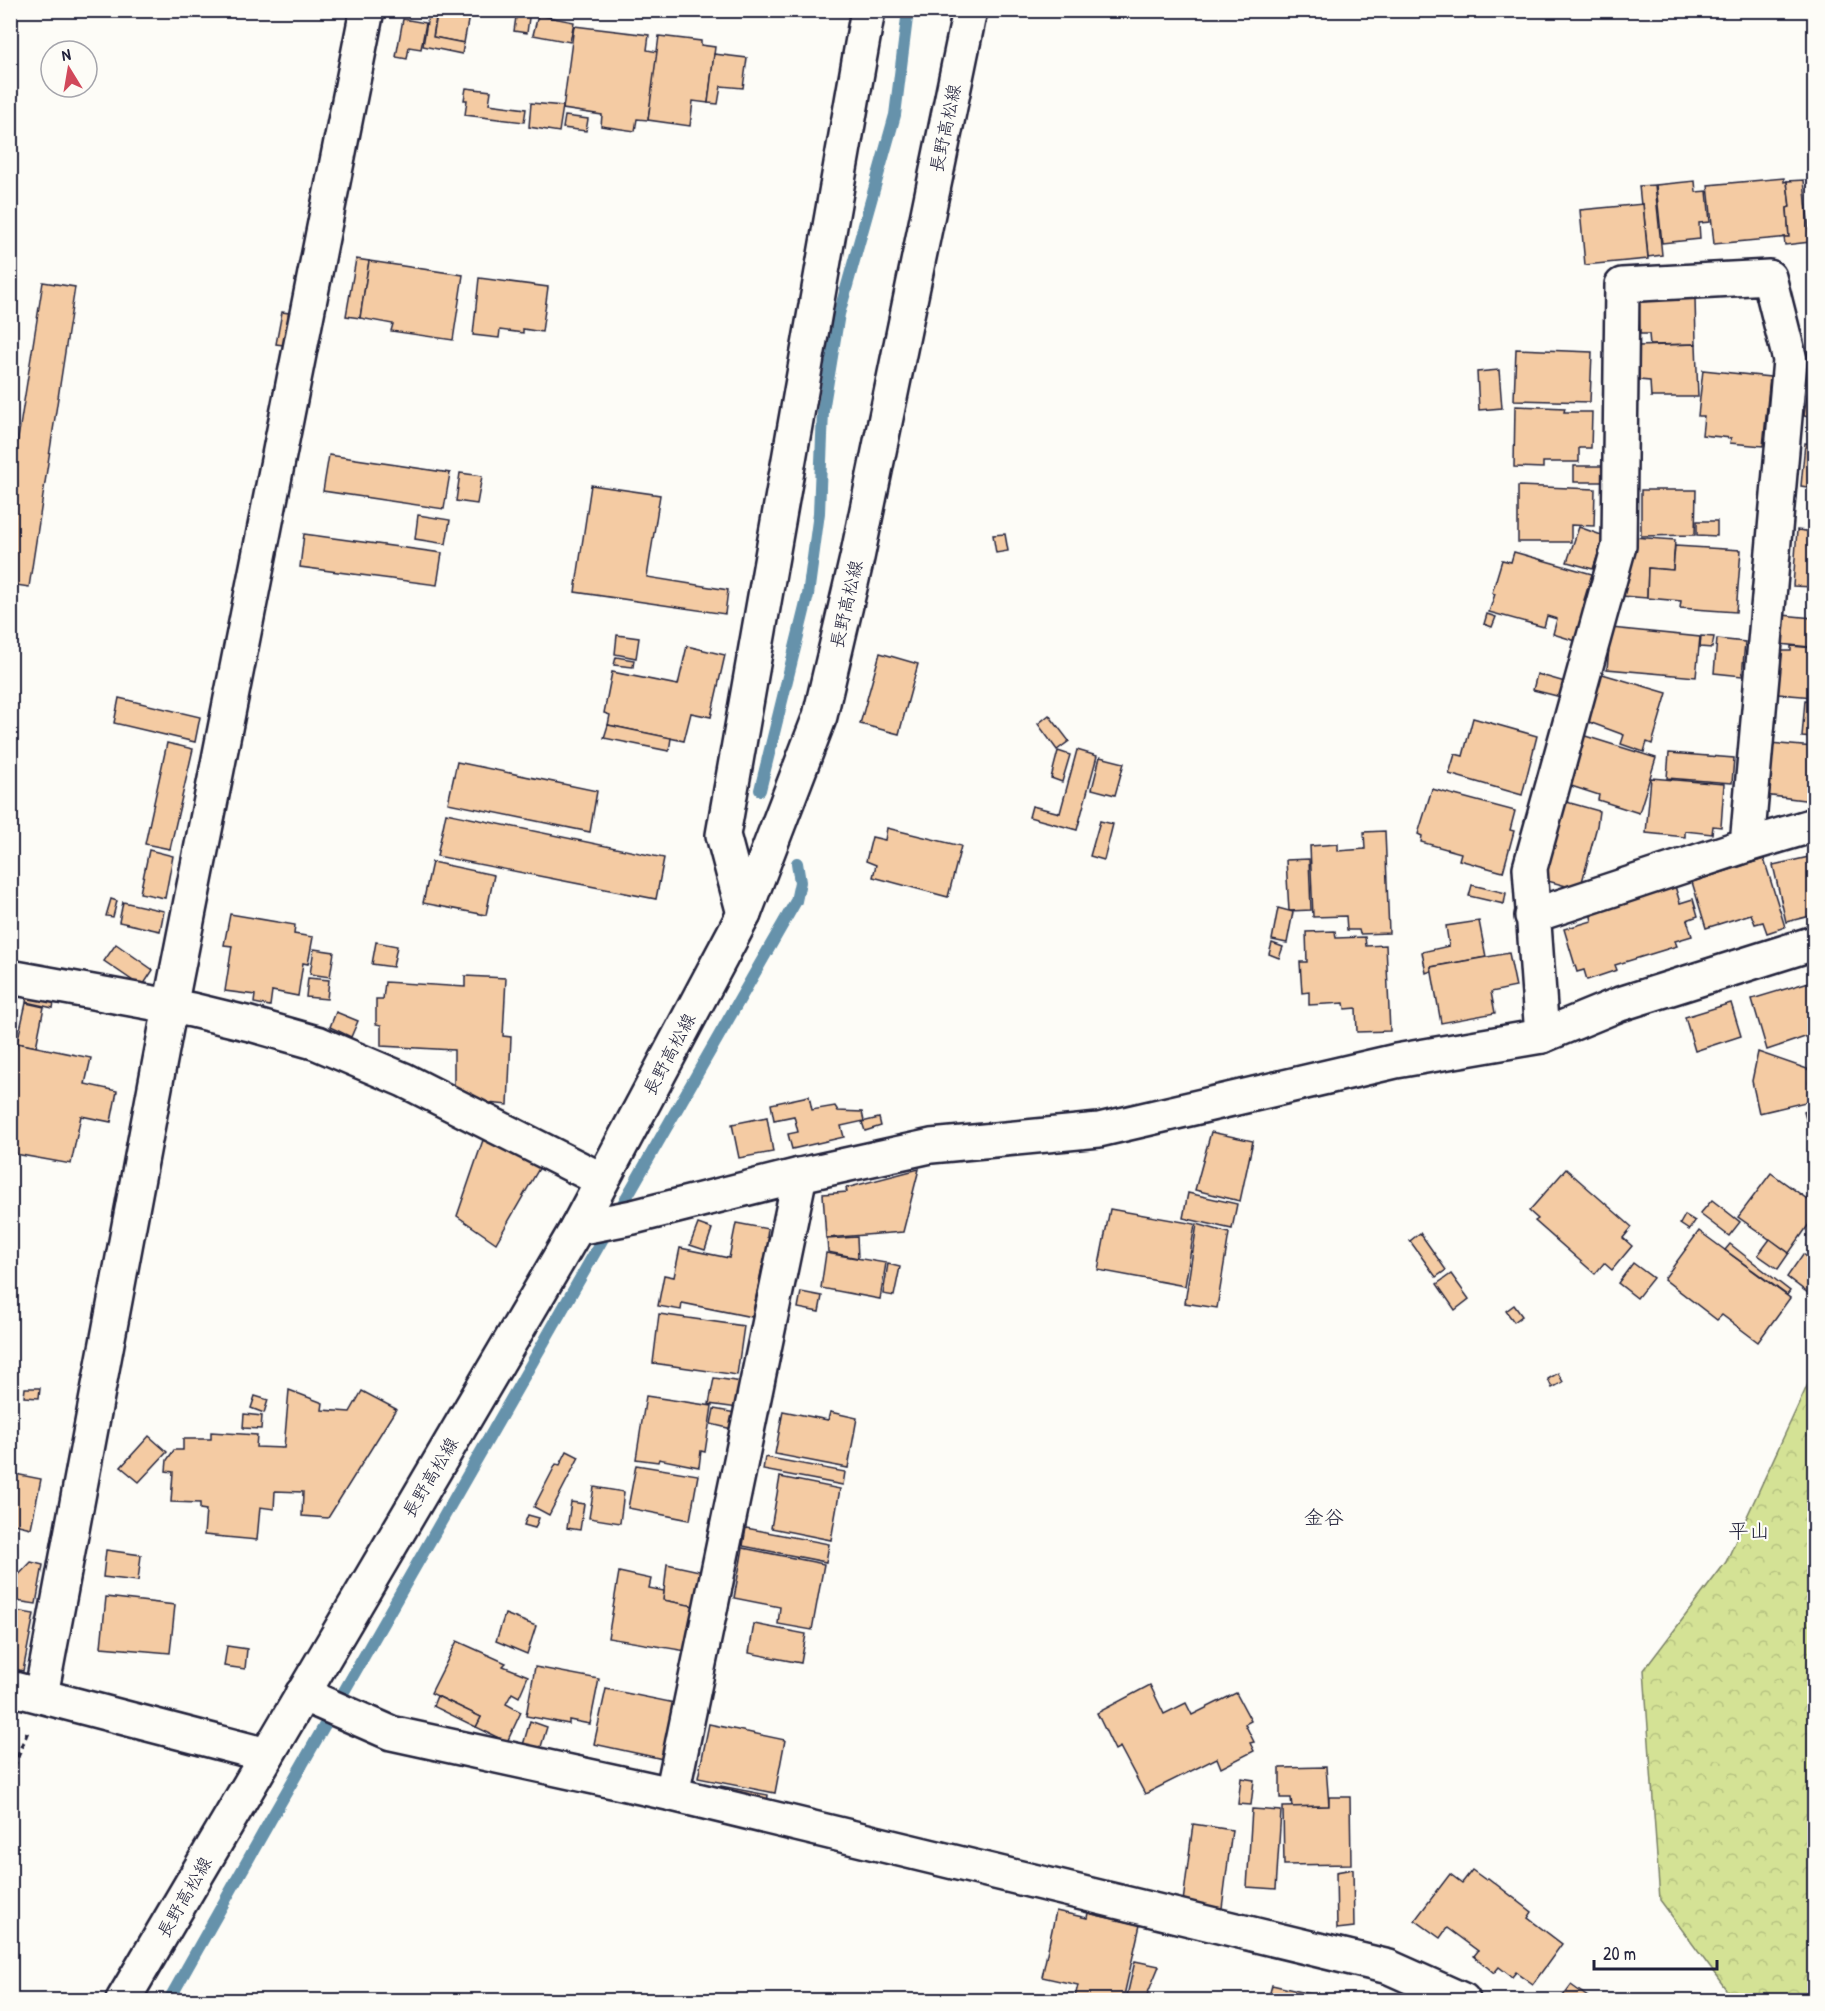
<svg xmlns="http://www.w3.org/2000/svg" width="1825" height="2011" viewBox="0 0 1825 2011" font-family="'Patrick Hand','Klee One',sans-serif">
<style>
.forest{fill:url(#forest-crowns);stroke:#7b8268;stroke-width:1.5}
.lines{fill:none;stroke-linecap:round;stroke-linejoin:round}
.stream{stroke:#6692ab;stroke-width:12}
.building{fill:#f4cba3;stroke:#22223b;stroke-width:1.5}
.minor-casing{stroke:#22223b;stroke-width:38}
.major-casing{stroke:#22223b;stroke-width:38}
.path{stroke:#22223b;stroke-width:4;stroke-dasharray:6 4.5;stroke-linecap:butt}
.minor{stroke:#fdfcf7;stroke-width:33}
.major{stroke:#fdfcf7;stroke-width:33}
.labels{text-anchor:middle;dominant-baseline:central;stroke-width:4.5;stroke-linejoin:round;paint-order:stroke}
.street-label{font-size:18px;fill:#22223b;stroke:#fdfcf7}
.neighbourhood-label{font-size:20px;fill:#22223b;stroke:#fdfcf7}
.quarter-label{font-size:21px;fill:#22223b;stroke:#fdfcf7}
</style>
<defs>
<pattern id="forest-crowns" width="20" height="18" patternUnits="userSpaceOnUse" patternTransform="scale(1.5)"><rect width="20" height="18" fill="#d4e295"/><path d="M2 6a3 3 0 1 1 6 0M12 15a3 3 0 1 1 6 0" fill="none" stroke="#b6c281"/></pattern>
</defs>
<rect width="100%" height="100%" fill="#fdfcf7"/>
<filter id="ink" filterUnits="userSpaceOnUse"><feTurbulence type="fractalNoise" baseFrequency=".0167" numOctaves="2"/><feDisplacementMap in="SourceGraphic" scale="12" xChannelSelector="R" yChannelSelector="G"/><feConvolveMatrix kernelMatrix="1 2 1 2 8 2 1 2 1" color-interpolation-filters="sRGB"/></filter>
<g filter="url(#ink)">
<!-- forest -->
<polygon class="forest" points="1814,1371 1814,2000 1734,2000 1660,1900 1644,1670 1726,1562"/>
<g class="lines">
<!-- stream -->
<g class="stream">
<polyline points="760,790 808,595 819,513 823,411 839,314 895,115 908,10"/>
<path d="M169 2000C375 1632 588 1268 796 901L800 882 797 863"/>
</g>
</g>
<!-- building -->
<g class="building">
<polygon points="438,10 470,10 464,43 433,37"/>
<polygon points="517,10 530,10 527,33 514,31"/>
<polygon points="538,15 574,22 570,42 533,35"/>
<polygon points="428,16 436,17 433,37 464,43 462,54 423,46"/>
<polygon points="403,19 426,23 421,49 409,47 407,59 396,57"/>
<polygon points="574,26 649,35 647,50 658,52 648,120 637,119 635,131 601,126 602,115 563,109"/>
<polygon points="659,36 701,41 701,45 715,47 708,103 693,101 690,126 648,120"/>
<polygon points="714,54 747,58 743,88 721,86 718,104 708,103"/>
<polygon points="466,88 491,91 489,104 526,109 524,122 465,115 467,100 464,100"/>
<polygon points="531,103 563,106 559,132 529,127"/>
<polygon points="565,116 588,119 586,131 563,128"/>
<polygon points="1784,178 1784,182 1787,181 1790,207 1787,208 1789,237 1714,244 1708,185"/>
<polygon points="1804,180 1810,242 1785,245 1784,237 1789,237 1787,208 1790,207 1787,181"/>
<polygon points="1695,181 1696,192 1707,191 1710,222 1699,223 1700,239 1662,243 1656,185"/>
<polygon points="1655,185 1662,255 1648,257 1643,204 1641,205 1639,186"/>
<polygon points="1643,204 1648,259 1585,265 1580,210"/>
<polygon points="356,259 369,261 360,318 346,316"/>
<polygon points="369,261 463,275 453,340 391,331 393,324 360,318"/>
<polygon points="479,278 548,287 542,332 523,329 523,333 500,330 499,338 473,335"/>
<polygon points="43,282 75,287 29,587 10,584 10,489"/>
<polygon points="1695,297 1696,344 1650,345 1649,334 1640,334 1639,300"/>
<polygon points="282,312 289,313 283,345 276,344"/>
<polygon points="1696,344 1698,397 1651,397 1650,381 1639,380 1638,346"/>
<polygon points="1516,349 1592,352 1590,402 1514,400"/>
<polygon points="1499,370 1502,408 1479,410 1477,372"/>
<polygon points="1703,370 1770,377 1763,446 1730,443 1731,438 1702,435 1704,416 1698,416"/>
<polygon points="1814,372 1814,418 1804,416 1810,377 1814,377"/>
<polygon points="1515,406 1565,408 1564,412 1592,412 1591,448 1579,448 1579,462 1543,462 1543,468 1514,467"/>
<polygon points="1805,443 1814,444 1814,488 1801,486"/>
<polygon points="329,455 450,473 444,509 323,491"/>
<rect x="1574" y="466" width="29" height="16"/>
<polygon points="460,473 482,476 477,504 456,501"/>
<polygon points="591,485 660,495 647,577 728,590 725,614 575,592"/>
<polygon points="1518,486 1595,489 1594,526 1571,525 1571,542 1518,542"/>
<polygon points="1641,490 1696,490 1695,535 1641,536"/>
<polygon points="418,515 450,520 446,544 415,539"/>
<polygon points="1697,521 1717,521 1717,536 1697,535"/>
<polygon points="1579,527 1604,536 1593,569 1567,562"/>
<polygon points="1797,530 1814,532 1814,587 1793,586"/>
<polygon points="304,534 442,553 437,585 300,567"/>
<polygon points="1005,534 1008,551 996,553 993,535"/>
<polygon points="1633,537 1675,540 1673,570 1648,568 1647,598 1622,596 1624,567"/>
<polygon points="1675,546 1741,550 1736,612 1680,608 1681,601 1647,598 1648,568 1673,570"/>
<polygon points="1514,552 1592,574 1584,600 1587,601 1576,641 1553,634 1557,619 1547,616 1544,627 1489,612 1495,594 1492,593 1502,560 1511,562"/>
<polygon points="1487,614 1496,617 1492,627 1484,624"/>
<polygon points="1782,615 1813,618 1810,647 1779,644"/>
<polygon points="1611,628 1700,637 1696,677 1607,669"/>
<polygon points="617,635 639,638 636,658 615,654"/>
<polygon points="1701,636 1714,637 1712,648 1700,647"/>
<polygon points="1717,639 1745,642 1742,676 1714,673"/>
<polygon points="687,646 725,655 711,717 691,713 684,741 608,725 610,715 604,713 612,672 678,685"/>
<polygon points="1791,646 1814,648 1814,697 1778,694 1782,651 1791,651"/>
<polygon points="880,653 918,664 899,734 860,724"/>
<polygon points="616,657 634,660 633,667 614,665"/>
<polygon points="1599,673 1667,693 1652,744 1647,742 1644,752 1621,744 1624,735 1589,722 1591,713 1587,711"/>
<polygon points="1537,674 1565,682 1561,697 1533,690"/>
<polygon points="119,698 200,717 195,742 114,723"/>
<polygon points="1805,700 1814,701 1814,738 1802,737"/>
<polygon points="1049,715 1069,741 1057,750 1038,724"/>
<polygon points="1473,718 1537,736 1522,795 1449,774 1455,754 1463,756"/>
<polygon points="608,725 671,738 669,751 604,738"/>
<polygon points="1582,735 1656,758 1639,813 1598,800 1599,795 1565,784"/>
<polygon points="167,743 193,749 170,849 145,844"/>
<polygon points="1769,743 1814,747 1814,793 1812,793 1812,801 1764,795"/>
<polygon points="1077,750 1097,756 1077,830 1029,817 1032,806 1060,813"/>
<polygon points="1058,751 1070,755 1062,782 1051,778"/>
<polygon points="1669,753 1734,758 1732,783 1667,778"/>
<polygon points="1100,757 1124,763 1115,795 1092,789"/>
<polygon points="457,762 597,791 590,832 448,803"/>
<polygon points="1651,778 1724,784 1721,827 1713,826 1712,834 1685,831 1685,837 1646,833"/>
<polygon points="1432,789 1515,811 1510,830 1514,831 1503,872 1459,860 1461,853 1421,842 1422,836 1418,834"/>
<polygon points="1563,801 1599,811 1597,826 1582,882 1566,886 1544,880"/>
<polygon points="446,813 664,858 656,899 437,856"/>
<polygon points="1100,821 1113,824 1104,860 1090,856"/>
<polygon points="887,828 961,846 948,897 873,877 876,865 866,861 872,837 885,840"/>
<polygon points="1385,831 1389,933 1360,934 1359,930 1347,930 1346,916 1313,917 1310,846 1338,844 1338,851 1365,849 1364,832"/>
<polygon points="149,850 173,856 165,898 140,893"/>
<polygon points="1809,857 1814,880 1814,915 1786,922 1773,865"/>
<polygon points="1309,859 1311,910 1289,911 1286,860"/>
<polygon points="1764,859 1785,927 1767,933 1763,922 1755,924 1751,914 1706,928 1692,882"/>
<polygon points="432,862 494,875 486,915 423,903"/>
<polygon points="1472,885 1506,893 1504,904 1469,896"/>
<polygon points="1675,886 1680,903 1693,899 1698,916 1687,920 1692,936 1675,941 1677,946 1615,965 1617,970 1587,980 1584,970 1577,972 1564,929 1592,921 1590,912"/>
<polygon points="111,899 117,901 113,917 106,916"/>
<polygon points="123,902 164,911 160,931 119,922"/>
<polygon points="1278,908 1293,912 1287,943 1272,940"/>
<polygon points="230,914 295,925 294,934 313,937 308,964 303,963 298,996 272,991 270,1006 254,1003 255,995 225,991 232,946 224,945"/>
<polygon points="1479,921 1486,957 1431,967 1431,971 1426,973 1422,952 1449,946 1446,926"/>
<polygon points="1335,931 1336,938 1365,937 1366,946 1386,945 1390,1031 1357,1032 1356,1008 1345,1009 1344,1003 1309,1005 1309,992 1302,993 1300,962 1307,962 1306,932"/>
<polygon points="376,942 397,946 393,967 372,964"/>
<polygon points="1272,943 1283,947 1279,958 1269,954"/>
<polygon points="116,944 153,970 142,987 104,961"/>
<polygon points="314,949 334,952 330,977 310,974"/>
<polygon points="1509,953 1516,987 1491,992 1495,1013 1441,1023 1431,967"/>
<polygon points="465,976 506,978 503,1036 511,1037 508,1105 466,1101 454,1091 454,1050 381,1046 381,1025 376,1024 376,999 383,999 385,982 465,987"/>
<polygon points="308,978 329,980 327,999 306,997"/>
<polygon points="1809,982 1814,998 1814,1034 1767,1050 1752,999"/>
<polygon points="28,990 55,996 53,1008 26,1002"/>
<polygon points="26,1003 44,1007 36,1047 17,1043"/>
<polygon points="1731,1003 1741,1036 1695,1051 1685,1017"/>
<polygon points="336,1012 358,1021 351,1037 330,1027"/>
<polygon points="17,1043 91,1058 85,1084 117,1091 111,1122 81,1116 71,1164 10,1153 10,1079"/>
<polygon points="1758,1052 1813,1071 1809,1082 1814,1081 1814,1100 1759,1113 1752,1081"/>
<polygon points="809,1096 812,1110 835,1106 838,1111 862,1112 864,1121 841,1126 844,1137 792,1149 788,1134 798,1132 794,1116 774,1120 771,1104"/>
<polygon points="1814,1108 1814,1147 1804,1112"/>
<polygon points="767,1117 773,1152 739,1158 732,1124"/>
<polygon points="879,1118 881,1126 865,1131 862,1122"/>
<polygon points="1211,1132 1253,1141 1240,1201 1195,1190"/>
<polygon points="483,1140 541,1165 496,1243 457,1216"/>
<polygon points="919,1169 903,1232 826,1238 823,1194 847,1192 846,1188"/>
<polygon points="1566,1169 1632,1227 1623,1238 1632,1246 1612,1270 1604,1263 1595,1274 1535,1221 1538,1219 1529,1211"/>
<polygon points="1771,1173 1814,1204 1814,1217 1789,1253 1738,1217"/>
<polygon points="1188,1193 1237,1204 1232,1229 1183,1218"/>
<polygon points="1712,1200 1740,1222 1729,1236 1700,1214"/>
<polygon points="1110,1209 1195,1224 1185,1286 1098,1270"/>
<polygon points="1685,1215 1695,1221 1689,1230 1680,1224"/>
<polygon points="736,1223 768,1229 767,1237 771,1238 765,1269 762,1267 752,1317 682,1303 681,1310 658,1306 664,1275 674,1277 680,1248 729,1258"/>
<polygon points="698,1224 712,1229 705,1250 690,1245"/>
<polygon points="1197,1224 1229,1233 1217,1308 1185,1303"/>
<polygon points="1699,1231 1790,1298 1758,1342 1722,1315 1717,1320 1664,1279"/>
<polygon points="1420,1233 1446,1270 1436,1277 1410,1241"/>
<polygon points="857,1237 858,1258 828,1252 827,1239"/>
<polygon points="1770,1239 1789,1253 1778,1269 1758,1255"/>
<polygon points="1730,1244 1790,1291 1787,1295 1725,1250"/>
<polygon points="826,1253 886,1263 880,1299 821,1288"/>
<polygon points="1803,1254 1814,1262 1814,1292 1812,1296 1787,1277"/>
<polygon points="1633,1263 1653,1278 1637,1298 1618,1283"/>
<polygon points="888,1264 900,1267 894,1296 883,1294"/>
<polygon points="1451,1274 1469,1299 1455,1310 1437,1284"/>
<polygon points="801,1292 822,1296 819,1312 798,1308"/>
<polygon points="1514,1305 1522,1316 1514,1322 1506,1311"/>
<polygon points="659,1314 744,1326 737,1375 653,1363"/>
<polygon points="1558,1373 1563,1382 1552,1388 1548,1379"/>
<polygon points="714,1378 742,1382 738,1408 709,1404"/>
<polygon points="25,1388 40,1388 39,1398 24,1397"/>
<polygon points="289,1390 323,1403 322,1410 350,1412 362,1391 396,1409 328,1518 302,1516 303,1492 275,1491 274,1509 260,1507 257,1540 204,1535 206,1510 200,1509 200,1503 171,1502 173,1472 166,1471 167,1460 174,1450 183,1450 183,1439 211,1439 211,1432 257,1435 256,1447 284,1448"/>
<polygon points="255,1396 268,1400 264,1413 251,1408"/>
<polygon points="646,1396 712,1406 705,1452 701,1451 699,1467 659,1459 658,1462 636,1459"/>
<polygon points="714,1409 736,1413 732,1429 711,1424"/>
<polygon points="783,1411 828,1420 830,1412 857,1418 848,1468 775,1454"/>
<polygon points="244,1414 262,1416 261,1429 243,1428"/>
<polygon points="149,1436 167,1452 139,1482 121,1467"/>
<polygon points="567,1451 579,1457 549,1515 534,1507 556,1464 560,1465"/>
<polygon points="765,1457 845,1472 843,1485 763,1470"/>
<polygon points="636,1465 698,1475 690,1520 628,1508"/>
<polygon points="10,1473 41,1479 31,1528 10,1523"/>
<polygon points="780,1477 840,1489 831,1540 771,1528"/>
<polygon points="594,1487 624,1492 620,1523 589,1518"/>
<polygon points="571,1502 584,1504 580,1530 567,1528"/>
<polygon points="528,1515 539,1518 535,1528 524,1525"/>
<polygon points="746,1528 829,1544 826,1562 743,1546"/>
<polygon points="743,1548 824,1564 812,1630 778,1624 780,1607 734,1598"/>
<polygon points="106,1550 141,1555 138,1581 103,1577"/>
<polygon points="31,1562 43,1565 36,1604 10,1600 10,1584"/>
<polygon points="667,1564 704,1572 698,1607 663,1600"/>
<polygon points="619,1572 651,1579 649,1588 664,1591 663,1600 694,1606 686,1651 608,1638"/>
<polygon points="106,1597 175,1605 170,1653 101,1647"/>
<polygon points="10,1610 34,1614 23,1671 15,1669 15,1673 10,1672"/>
<polygon points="505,1614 536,1626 527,1654 496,1641"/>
<polygon points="754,1624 806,1634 801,1663 749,1653"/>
<polygon points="457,1641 506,1663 503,1666 528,1676 519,1697 512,1693 506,1704 521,1712 507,1742 476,1727 481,1717 431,1693"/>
<polygon points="227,1646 247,1649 245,1669 224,1666"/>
<polygon points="535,1667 599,1679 590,1724 569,1720 569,1724 526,1716"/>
<polygon points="1150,1685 1164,1714 1186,1703 1192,1715 1236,1693 1251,1721 1245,1724 1254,1742 1250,1743 1254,1751 1221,1768 1217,1758 1145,1794 1120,1747 1115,1750 1097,1713"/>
<polygon points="606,1689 675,1703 663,1759 594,1744"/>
<polygon points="437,1696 481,1717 476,1727 433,1706"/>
<polygon points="530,1721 547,1727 540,1750 523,1745"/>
<polygon points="709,1724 785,1740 775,1793 698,1778"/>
<polygon points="1326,1767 1329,1806 1292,1807 1291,1798 1280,1798 1280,1768"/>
<polygon points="1241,1778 1254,1780 1251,1805 1238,1804"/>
<polygon points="721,1786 768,1795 767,1804 720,1795"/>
<polygon points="1329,1797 1350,1797 1351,1864 1284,1865 1283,1807 1329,1806"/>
<polygon points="1252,1809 1281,1811 1276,1889 1247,1887"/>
<polygon points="1193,1824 1232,1830 1222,1908 1183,1902"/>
<polygon points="1353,1869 1354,1927 1337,1929 1336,1872"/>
<polygon points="1472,1870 1486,1880 1488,1878 1532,1912 1528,1918 1562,1944 1533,1984 1516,1972 1512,1977 1499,1967 1494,1973 1474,1956 1478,1951 1447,1928 1440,1938 1415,1920 1450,1874 1462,1883"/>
<polygon points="1056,1911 1087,1918 1088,1913 1140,1925 1123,2000 1092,2000 1075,1997 1078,1985 1042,1977"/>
<polygon points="1135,1961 1159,1966 1145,2000 1127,1996"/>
<polygon points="1272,1985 1332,1999 1331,2000 1268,2000"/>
<polygon points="1571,1985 1592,2000 1560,2000"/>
</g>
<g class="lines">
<!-- minor casing -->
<g class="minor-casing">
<g id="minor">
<polyline points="1747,845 1814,825"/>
<polyline points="744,914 723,835 868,10"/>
<polyline points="1532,916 1747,845 1790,360 1769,277 1622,285 1619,546 1530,868 1542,1036"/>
<polyline points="10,977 192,1010 250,1024 317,1043 404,1080 602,1180"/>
<polyline points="577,1228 633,1217 800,1175 931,1146 1099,1130 1396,1061 1542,1036 1620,1004 1814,943"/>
<polyline points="10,1688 267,1755"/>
<polyline points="302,1694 391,1733 672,1794 1389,1967 1463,2000"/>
<polyline points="41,1695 170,1007 367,10"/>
<polyline points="672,1794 800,1175"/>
</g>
</g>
<!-- major casing -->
<g class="major-casing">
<polyline id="major" points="123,2000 577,1228 744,914 820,716 857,558 970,10"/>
</g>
<!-- path -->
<polyline class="path" points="10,1777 28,1730"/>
<!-- minor -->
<use href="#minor" class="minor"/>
<!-- major -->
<use href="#major" class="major"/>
</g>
</g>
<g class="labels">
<!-- street labels -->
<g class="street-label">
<text transform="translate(945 128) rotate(-78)">長野高松線</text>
<text transform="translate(846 604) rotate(-77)">長野高松線</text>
<text transform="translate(669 1054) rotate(-62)">長野高松線</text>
<text transform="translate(430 1477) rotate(-59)">長野高松線</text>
<text transform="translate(184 1897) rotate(-60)">長野高松線</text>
</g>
<!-- neighbourhood labels -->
<g class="neighbourhood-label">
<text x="1324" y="1516">金谷</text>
</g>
<!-- quarter labels -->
<g class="quarter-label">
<text x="1749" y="1530">平山</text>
</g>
</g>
<!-- margin -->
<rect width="1825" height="2011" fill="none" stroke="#fdfcf7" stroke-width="36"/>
<rect x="18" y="18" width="1789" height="1975" fill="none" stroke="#22223b" stroke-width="2" filter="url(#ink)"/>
<!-- north arrow -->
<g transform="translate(69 69) rotate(349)"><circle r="28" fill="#fdfcf7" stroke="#a5a5ac" stroke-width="1.5"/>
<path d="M0-4.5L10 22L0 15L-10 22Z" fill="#d1495b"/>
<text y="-9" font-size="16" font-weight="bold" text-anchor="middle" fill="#22223b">N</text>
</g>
<!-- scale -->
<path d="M1594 1960v9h123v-9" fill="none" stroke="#22223b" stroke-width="3"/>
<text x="1603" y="1960" font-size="18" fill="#22223b" stroke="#fdfcf7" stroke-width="4.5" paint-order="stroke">20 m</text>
</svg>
